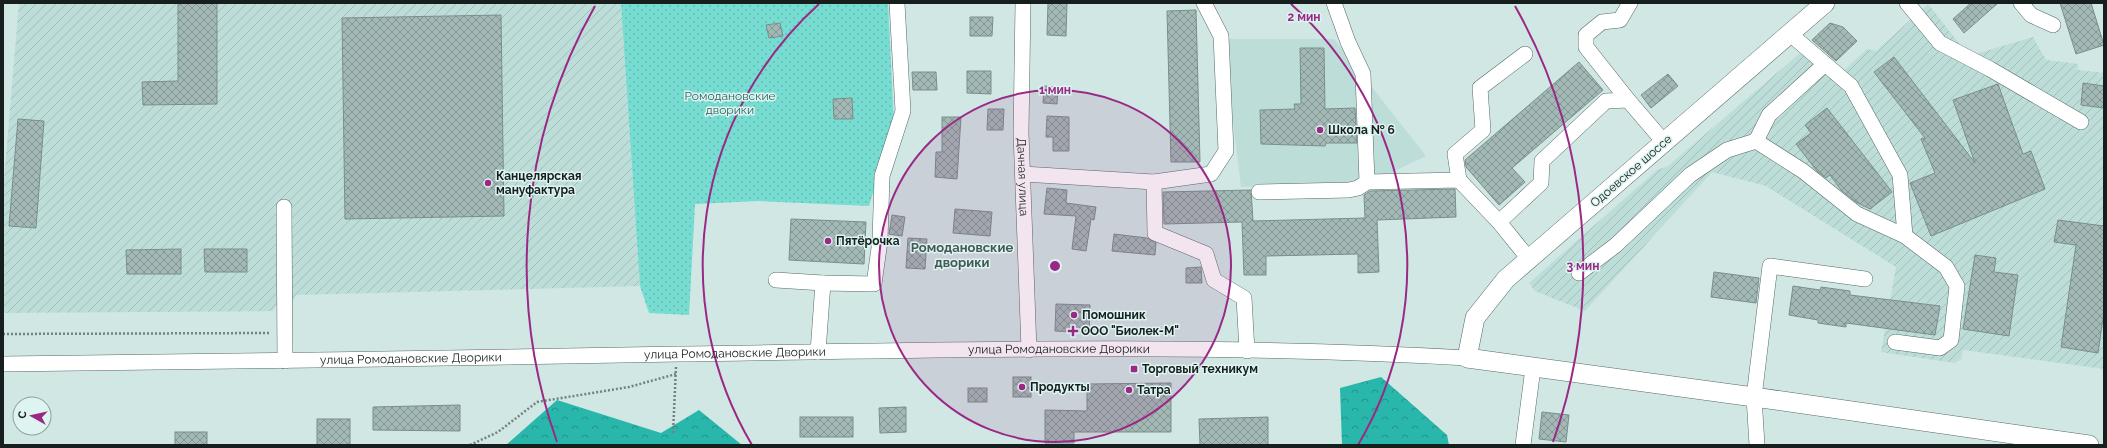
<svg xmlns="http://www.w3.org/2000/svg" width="2107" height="448" viewBox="0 0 2107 448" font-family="Raleway,sans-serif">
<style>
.built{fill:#bdddd9}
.industrial{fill:url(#industrial-furrows)}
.forest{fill:url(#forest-crowns)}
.park{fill:url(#park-dots)}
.building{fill:url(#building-cross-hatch);stroke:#7a8f8c}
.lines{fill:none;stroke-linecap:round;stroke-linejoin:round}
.minor-casing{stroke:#566a67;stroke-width:16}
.major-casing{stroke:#566a67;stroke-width:20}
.path{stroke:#72827f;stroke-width:2.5;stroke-dasharray:2 2;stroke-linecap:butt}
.minor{stroke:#fff;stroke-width:15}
.major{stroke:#fff;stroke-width:19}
.ring{fill:none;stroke:#9a2986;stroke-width:2}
.poi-dot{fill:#9a2986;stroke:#ddf4f1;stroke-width:1.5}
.labels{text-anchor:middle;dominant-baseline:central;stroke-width:3;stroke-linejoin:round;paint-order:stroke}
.park-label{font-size:12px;fill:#2c625c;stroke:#ddf4f1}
.poi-label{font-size:12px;font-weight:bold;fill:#171f1e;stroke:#ddf4f1;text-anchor:start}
.street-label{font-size:12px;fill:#171f1e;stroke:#ddf4f1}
.neighbourhood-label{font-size:13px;font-weight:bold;fill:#455956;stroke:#ddf4f1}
.centre{fill:#9a2986;stroke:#ddf4f1;stroke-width:2}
.ring-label{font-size:12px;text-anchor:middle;font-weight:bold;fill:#9a2986;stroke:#ddf4f1;stroke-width:3;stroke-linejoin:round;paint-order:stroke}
</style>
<defs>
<pattern id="industrial-furrows" width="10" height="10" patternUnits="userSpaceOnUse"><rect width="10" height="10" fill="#bdddd9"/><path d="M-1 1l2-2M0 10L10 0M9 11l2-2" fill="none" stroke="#a2bdba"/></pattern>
<pattern id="forest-crowns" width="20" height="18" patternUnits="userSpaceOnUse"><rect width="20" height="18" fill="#2ab7ab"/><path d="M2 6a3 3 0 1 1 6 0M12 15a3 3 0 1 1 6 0" fill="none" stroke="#23948b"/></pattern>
<pattern id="park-dots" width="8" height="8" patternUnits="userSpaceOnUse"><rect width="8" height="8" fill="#77dcd1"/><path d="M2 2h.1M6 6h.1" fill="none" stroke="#66bcb3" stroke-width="1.8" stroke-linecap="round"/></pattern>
<pattern id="building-cross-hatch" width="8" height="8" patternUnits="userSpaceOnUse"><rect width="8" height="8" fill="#a3b9b6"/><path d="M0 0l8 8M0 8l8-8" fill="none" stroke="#849693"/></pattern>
</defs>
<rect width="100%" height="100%" fill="#d0e7e3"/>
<!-- built -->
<polygon class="built" points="1228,39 1334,39 1426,156 1367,184 1241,187 1231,105"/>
<!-- industrial -->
<g class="industrial">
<polygon points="19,3 621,3 640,286 296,295 292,303 277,304 273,311 3,313 3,191"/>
<polygon points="1928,4 1969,56 2033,37 2046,60 2078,64 2078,70 2104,73 2104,369 1963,350 1961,359 1955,363 1881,352 1896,267 1766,186 1712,172 1585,311 1535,291 1529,283 1657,170 1668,166 1806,48 1841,73 1867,49 1876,51"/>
</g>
<!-- forest -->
<g class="forest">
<polygon points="1381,377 1447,435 1449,445 1342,445 1340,388"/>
<polygon points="557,400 661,433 699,410 742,445 506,445"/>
</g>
<!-- park -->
<polygon class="park" points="621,3 888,3 894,123 869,206 759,201 695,204 689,315 649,313 640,286"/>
<!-- building -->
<g class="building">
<polygon points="178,3 217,3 217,104 143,105 142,82 178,81"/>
<polygon points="1048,3 1067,3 1066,36 1047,35"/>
<polygon points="1971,3 1998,3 1964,33 1953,19"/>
<polygon points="2060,3 2091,3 2104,45 2076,54"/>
<polygon points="1196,10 1200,162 1171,162 1167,11"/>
<polygon points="501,15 504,216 345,219 342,18"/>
<polygon points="970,17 993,17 992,36 970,36"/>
<polygon points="780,23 783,36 769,38 766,25"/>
<polygon points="1830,23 1843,27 1857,41 1836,61 1812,40"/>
<polygon points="1300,48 1324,48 1325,109 1355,108 1357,143 1326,143 1325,146 1261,144 1260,110 1295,109 1294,104 1301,104"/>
<polygon points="1894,57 1975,163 1953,100 1998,84 2023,154 2031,151 2045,189 1931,236 1910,183 1935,173 1921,139 1925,138 1874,72"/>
<polygon points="1579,62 1603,90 1512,168 1525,182 1499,205 1466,167 1465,160"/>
<polygon points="967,71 991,71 991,94 967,93"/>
<polygon points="912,72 936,72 937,90 913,90"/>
<polygon points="1668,74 1678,86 1651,108 1641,95"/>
<polygon points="2083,83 2104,86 2104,108 2081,105"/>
<polygon points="1044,86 1058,87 1057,104 1043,103"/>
<polygon points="852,98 853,119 834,119 833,99"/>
<polygon points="1827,108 1892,192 1870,209 1856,202 1841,190 1830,175 1826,178 1817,171 1796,144 1811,133 1805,125"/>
<polygon points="988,109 1004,109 1003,130 987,130"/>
<polygon points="1047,116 1069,117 1069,151 1053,151 1053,137 1046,137"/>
<polygon points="942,117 961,117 957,179 935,177 936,152 942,152"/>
<polygon points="18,119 44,121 36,228 9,226"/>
<polygon points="1047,188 1067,190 1066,203 1096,207 1094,220 1091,219 1086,251 1072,249 1076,216 1044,214"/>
<polygon points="1455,189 1456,217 1377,220 1379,272 1358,273 1358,254 1266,256 1266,275 1244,275 1242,222 1164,224 1163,192 1251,190 1253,221 1365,218 1364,195 1370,191"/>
<polygon points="955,209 992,212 990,236 953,233"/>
<polygon points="892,215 905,217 902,236 889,234"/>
<polygon points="791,219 866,222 864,264 789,260"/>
<polygon points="2058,220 2104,226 2104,311 2098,353 2061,347 2076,245 2054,242"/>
<polygon points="1114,234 1147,238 1156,243 1155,255 1112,251"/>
<polygon points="908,238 927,239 925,269 906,268"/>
<polygon points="181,249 181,274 127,274 126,250"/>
<polygon points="204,249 247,249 247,272 205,272"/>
<polygon points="1975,255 1996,258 1994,272 2018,275 2009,336 1963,329"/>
<polygon points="1201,267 1202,283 1186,283 1186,268"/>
<polygon points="1714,272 1759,278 1756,303 1711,297"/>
<polygon points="1793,286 1820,290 1821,287 1850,291 1850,295 1940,306 1935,335 1846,323 1846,327 1818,323 1818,320 1789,315"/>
<polygon points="1056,304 1090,305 1089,333 1055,331"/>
<rect x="1013" y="377" width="18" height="20"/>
<polygon points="1171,383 1171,432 1074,432 1074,443 1045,443 1045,410 1087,411 1087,384"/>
<rect x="968" y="388" width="19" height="14"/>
<polygon points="460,405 460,431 373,430 373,407"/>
<polygon points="906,407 906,432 880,433 879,408"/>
<polygon points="1542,412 1569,415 1566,442 1539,439"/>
<rect x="800" y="417" width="53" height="20"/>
<polygon points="1268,417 1268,445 1200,445 1199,419"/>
<rect x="317" y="419" width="33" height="26"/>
<rect x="175" y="432" width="32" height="13"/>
</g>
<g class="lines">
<!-- minor casing -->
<g class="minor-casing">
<g id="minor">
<path id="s1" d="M1023 3 1021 133 1029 350"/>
<polyline points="1334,3 1348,42 1363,74 1367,182"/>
<polyline points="1907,3 1940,43 1990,69 2081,122"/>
<polyline points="2021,3 2031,15 2053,25"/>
<polyline points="1790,34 1851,86 1900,175 1905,236 1946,267 1957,286 1951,340 1940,348 1895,342"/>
<polyline points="1628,100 1586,47 1586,35 1602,22 1620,20 1630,3"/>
<polyline points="1756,141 1803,171 1857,214 1905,236"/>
<polyline points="1023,174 1154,182 1211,174 1226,151 1221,36 1204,3"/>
<polyline points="1459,180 1455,154 1483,130 1480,88 1525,54"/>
<polyline points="1154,182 1155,233 1206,254 1214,280 1244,298 1247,351"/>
<polyline points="1259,192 1349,190 1358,188 1367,182 1459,180 1499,222 1529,259"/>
<polyline points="284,207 285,361"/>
<polyline points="1499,222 1541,183 1542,161 1606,101 1628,100 1664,142"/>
<polyline points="1579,273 1616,245 1690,175 1727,150 1756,141 1769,115 1825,64"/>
<polyline points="776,280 823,283"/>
<polyline points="818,352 823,283 874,284 880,241 882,176 903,111 897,3"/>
<path id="s2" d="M3 364C229 362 454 358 680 354 942 350 1205 343 1467 358"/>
<polyline points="1523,445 1533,368"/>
<polyline points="1757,445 1754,397 1770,266 1865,279"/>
</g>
</g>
<!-- major casing -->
<g class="major-casing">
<polyline id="major" points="1825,3 1506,279 1475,318 1467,358 1754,397 2089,445"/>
</g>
<!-- path -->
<g class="path">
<polyline points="3,334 270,333"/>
<polyline points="673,433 676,367"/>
<polyline points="470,445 498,432 537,402 629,387 676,374"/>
</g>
<!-- minor -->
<use href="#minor" class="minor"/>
<!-- major -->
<use href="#major" class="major"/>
</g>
<!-- distance rings -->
<circle cx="1055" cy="266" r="176" fill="#9a2986" fill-opacity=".12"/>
<g class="ring">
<circle cx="1055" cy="266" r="176"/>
<path d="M752 445A352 352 0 0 1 819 4M1291 4A352 352 0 0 1 1358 445"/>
<path d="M557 442A528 528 0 0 1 595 6M1515 6A528 528 0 0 1 1553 442"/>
</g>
<!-- markers -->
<g class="poi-dot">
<circle cx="1320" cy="130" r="4"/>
<circle cx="488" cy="183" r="4"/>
<circle cx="828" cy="241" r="4"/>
<circle cx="1074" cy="315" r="4"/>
<path d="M1071 325h4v4h4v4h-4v4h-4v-4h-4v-4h4z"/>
<rect x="1130" y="365" width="8" height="8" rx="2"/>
<circle cx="1022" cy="387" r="4"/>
<circle cx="1129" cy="390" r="4"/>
</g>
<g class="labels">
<!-- park labels -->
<g class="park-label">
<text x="730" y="96">Ромодановские<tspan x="730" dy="14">дворики</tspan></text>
</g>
<!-- poi labels -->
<g class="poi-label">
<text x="1328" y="130">Школа № 6</text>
<text x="496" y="176">Канцелярская<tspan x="496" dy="14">мануфактура</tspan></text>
<text x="836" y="241">Пятёрочка</text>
<text x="1082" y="315">Помошник</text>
<text x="1081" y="331">ООО "Биолек-М"</text>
<text x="1142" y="369">Торговый техникум</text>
<text x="1030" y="387">Продукты</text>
<text x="1137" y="390">Татра</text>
</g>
<!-- street labels -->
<g class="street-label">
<text transform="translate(1631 171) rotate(-41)">Одоевское шоссе</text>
<text stroke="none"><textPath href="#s1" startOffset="174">Дачная улица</textPath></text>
<text stroke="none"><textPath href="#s2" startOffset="1056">улица Ромодановские Дворики</textPath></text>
<text stroke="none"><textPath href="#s2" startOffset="732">улица Ромодановские Дворики</textPath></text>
<text stroke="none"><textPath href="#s2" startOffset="408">улица Ромодановские Дворики</textPath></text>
</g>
<!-- neighbourhood labels -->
<g class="neighbourhood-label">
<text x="962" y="247">Ромодановские<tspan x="962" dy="15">дворики</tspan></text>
</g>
</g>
<circle cx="1055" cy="266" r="6" class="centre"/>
<g class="ring-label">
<text x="1304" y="21">2 мин</text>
<text x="1055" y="94">1 мин</text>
<text x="1583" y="270">3 мин</text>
</g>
<!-- border -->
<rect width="2107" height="448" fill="none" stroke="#171f1e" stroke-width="8"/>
<!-- north arrow -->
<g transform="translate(32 416) rotate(278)"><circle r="19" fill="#ddf4f1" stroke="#8e9f9d"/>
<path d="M0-3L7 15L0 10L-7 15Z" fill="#9a2986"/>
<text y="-6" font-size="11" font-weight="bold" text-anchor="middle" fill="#171f1e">С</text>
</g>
</svg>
